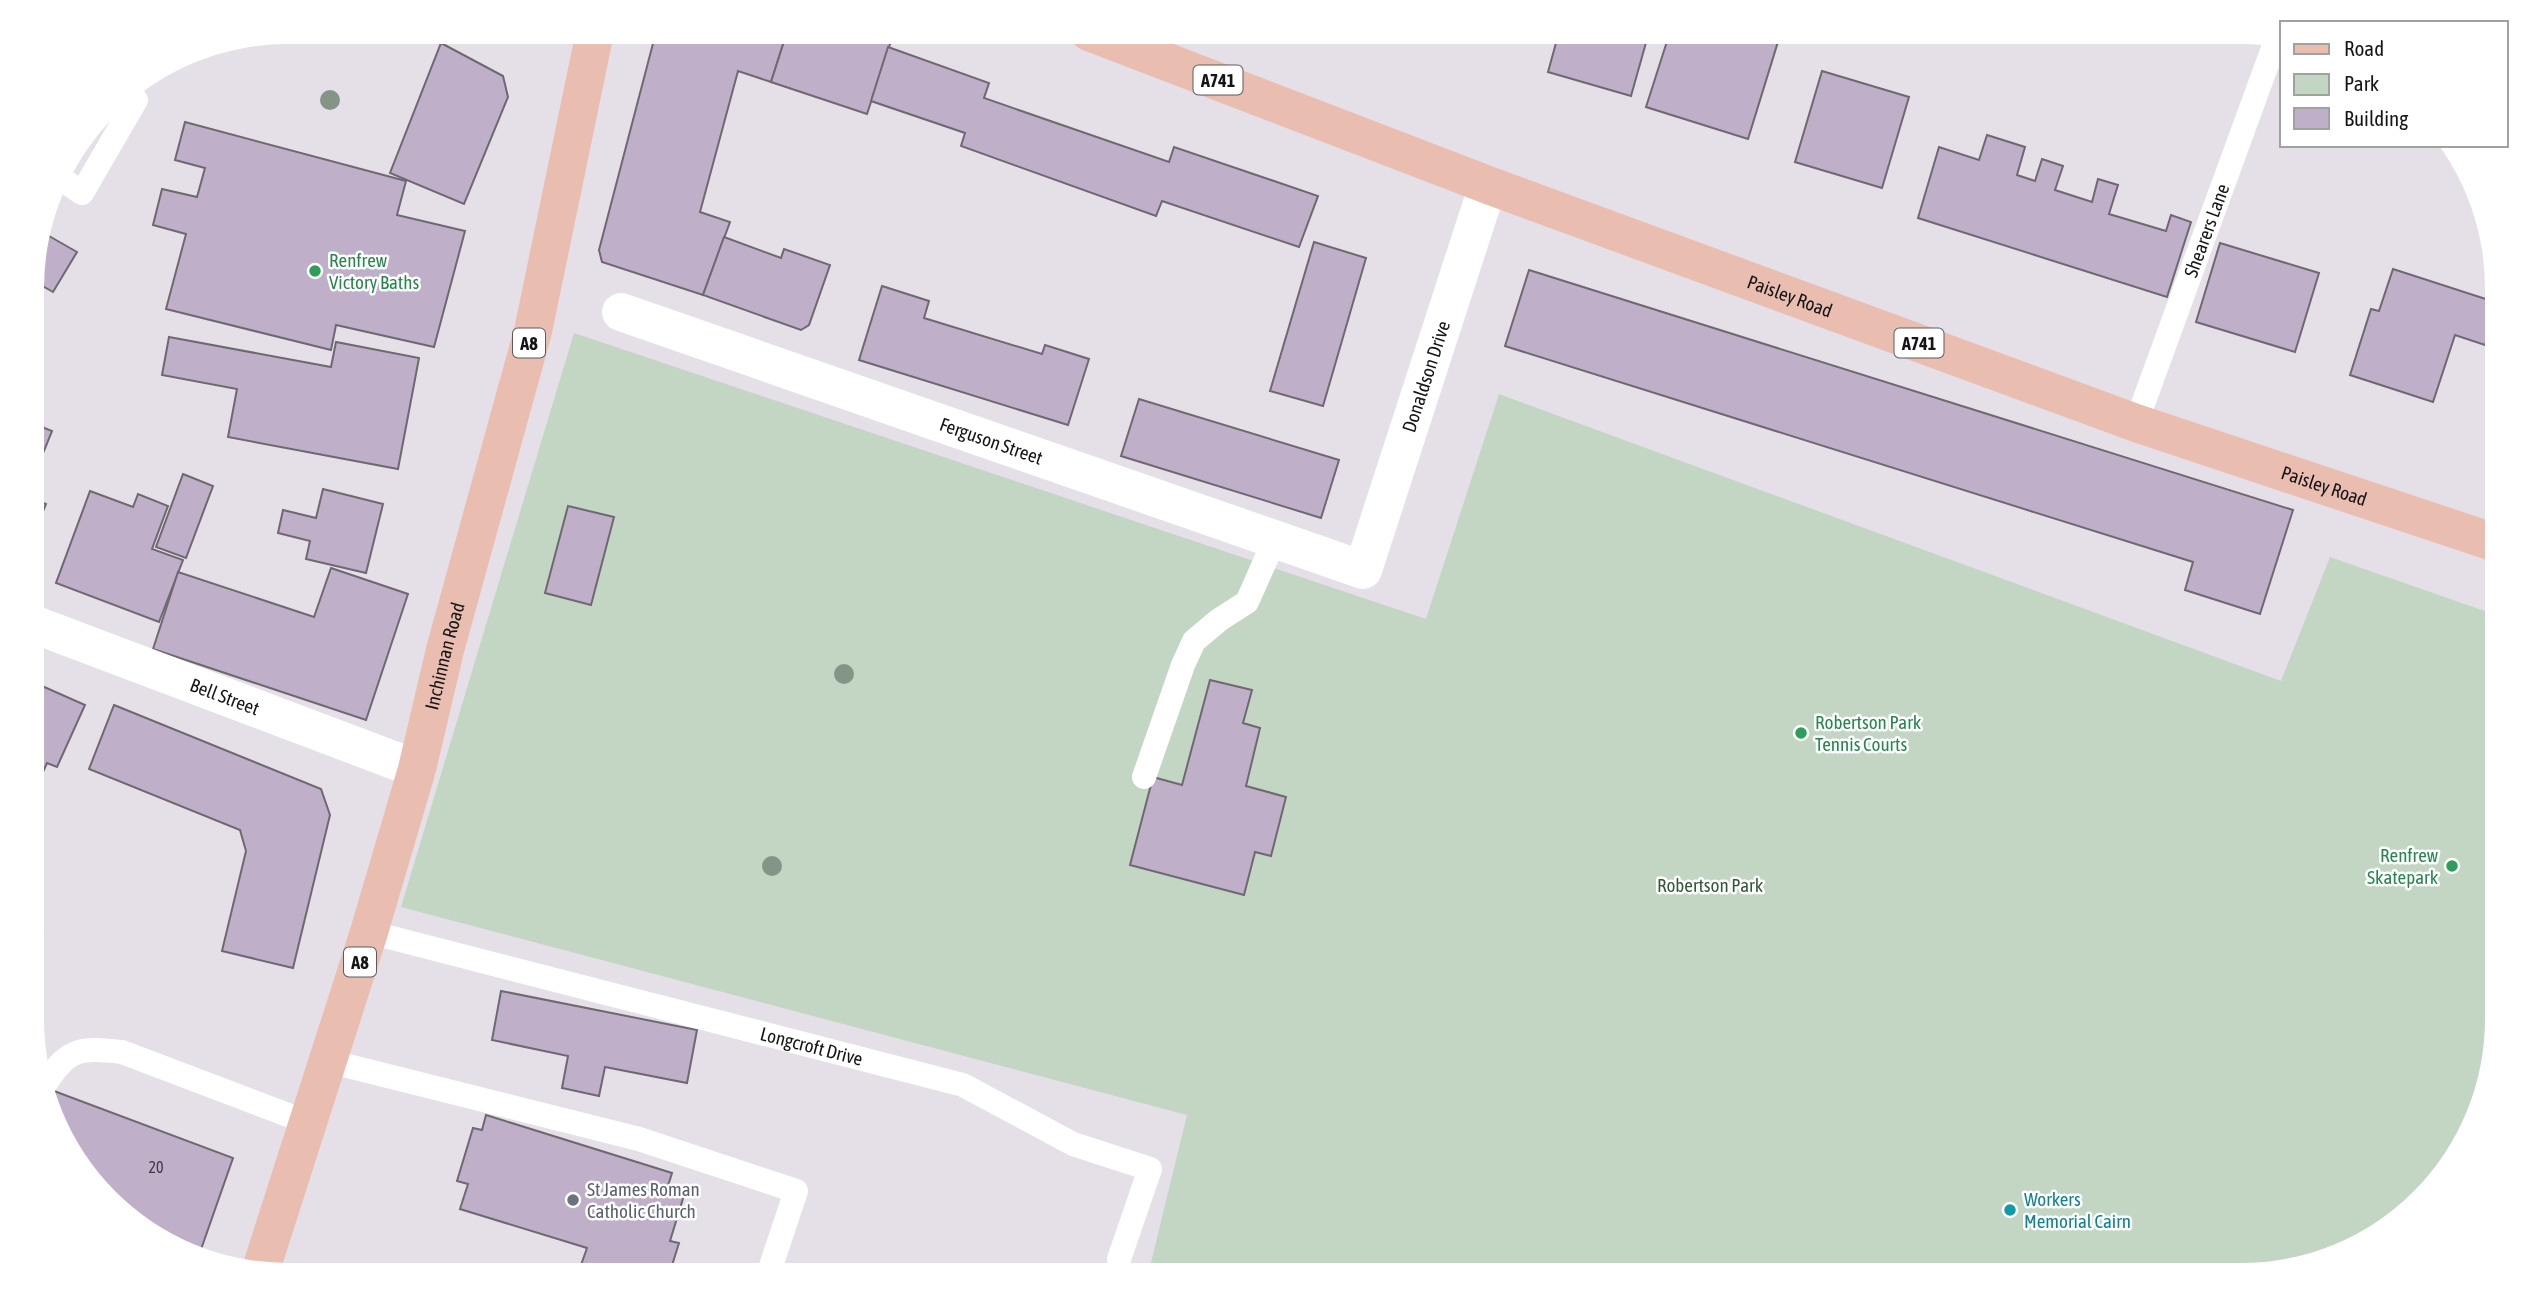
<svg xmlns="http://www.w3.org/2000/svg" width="2529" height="1307" viewBox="0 0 2529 1307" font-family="'Asap Condensed',sans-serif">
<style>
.green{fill:#c2d6c3}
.building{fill:#c0afc8;stroke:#6e6971;stroke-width:2}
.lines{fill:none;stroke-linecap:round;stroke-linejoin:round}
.service{stroke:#fff;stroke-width:24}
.minor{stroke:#fff;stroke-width:38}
.primary{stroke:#e9beb0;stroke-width:38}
.tree{fill:#849587}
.leisure-dot{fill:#2e9e5b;stroke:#fff;stroke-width:2.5}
.worship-dot{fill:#6b7280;stroke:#fff;stroke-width:2.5}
.culture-dot{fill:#0f9aa8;stroke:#fff;stroke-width:2.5}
.labels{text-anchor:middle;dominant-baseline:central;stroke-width:5;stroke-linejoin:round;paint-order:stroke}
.number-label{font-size:16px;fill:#403b43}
.shield{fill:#fff;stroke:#5c5a5d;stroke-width:2}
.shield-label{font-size:18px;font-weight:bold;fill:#161417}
.street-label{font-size:19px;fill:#161417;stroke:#fff}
.leisure-label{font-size:19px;fill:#27864d;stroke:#fff;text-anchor:start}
.park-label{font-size:19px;fill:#345937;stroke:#fff}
.worship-label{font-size:19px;fill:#5b616d;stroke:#fff;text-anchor:start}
.culture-label{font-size:19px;fill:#0d838f;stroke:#fff;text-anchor:start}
</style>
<rect width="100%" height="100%" fill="#e5dfe8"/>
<!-- green -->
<polygon class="green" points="574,333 1426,619 1499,394 2281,681 2330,557 2496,615 2497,1020 2471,1133 2383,1233 2258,1275 1148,1275 1187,1115 401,907"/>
<!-- building -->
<g class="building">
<polygon points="656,32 787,32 771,82 738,71 700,212 730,222 703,295 602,262 599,250"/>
<polygon points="787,32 894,32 867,114 771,82"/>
<polygon points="1194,32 1214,32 1212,38"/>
<polygon points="1559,32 1649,32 1631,96 1548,72"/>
<polygon points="1670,32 1717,32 1740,39 1743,32 1781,32 1748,139 1646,107"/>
<polygon points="441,43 503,76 508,97 464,204 390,173"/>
<polygon points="888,47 989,83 984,98 1169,162 1174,147 1318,196 1299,247 1162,201 1156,216 961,146 965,133 871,101"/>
<polygon points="1822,71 1909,97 1882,188 1795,162"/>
<polygon points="185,122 406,181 397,215 465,231 434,347 336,325 331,350 166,309 186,234 153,225 162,189 197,197 205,168 175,160"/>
<polygon points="1987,135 2025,147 2017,175 2035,181 2042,159 2063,166 2055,190 2092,202 2098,179 2118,185 2109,214 2166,231 2171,215 2191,222 2167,297 1918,218 1939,147 1979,160"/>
<polygon points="42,232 77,252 53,292 32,280 32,270"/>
<polygon points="724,237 781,258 784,249 830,265 809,325 801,330 703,295"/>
<polygon points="1314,242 1366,258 1323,406 1270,391"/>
<polygon points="2220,243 2319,273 2295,352 2196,322"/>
<polygon points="2393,269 2495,302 2496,313 2485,345 2455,335 2433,402 2350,375 2371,309 2379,311"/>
<polygon points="1529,270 2293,510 2260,614 2185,590 2193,562 1505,346"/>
<polygon points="882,286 929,301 924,318 1042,354 1045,345 1089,359 1068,425 859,360"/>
<polygon points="169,337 331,367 336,342 419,358 398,469 228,437 237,389 162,375"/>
<polygon points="1139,399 1339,460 1321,518 1121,456"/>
<polygon points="32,423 52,431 33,478"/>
<polygon points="183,474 213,486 186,558 156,547"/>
<polygon points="323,489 383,504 366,573 306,559 310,541 278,533 283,510 316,518"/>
<polygon points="90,491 133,507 138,494 168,506 152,549 183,560 159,622 56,583"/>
<polygon points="33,499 46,504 33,536"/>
<polygon points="568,506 614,517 591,605 545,593"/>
<polygon points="331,568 408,594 366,720 153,649 178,572 314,617"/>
<polygon points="1210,680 1252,690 1243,723 1260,728 1246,786 1286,797 1271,856 1255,852 1244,895 1130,865 1153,777 1182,785"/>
<polygon points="33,682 85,705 57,767 47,763 35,790"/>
<polygon points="114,705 321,789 330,815 293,968 222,951 246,851 240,830 89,769"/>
<polygon points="33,929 43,933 34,959"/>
<polygon points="501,991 697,1030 687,1083 605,1067 599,1096 562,1088 568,1056 492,1040"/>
<polygon points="54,1091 233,1158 199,1255 174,1249 128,1211 129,1207 118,1202 84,1175 52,1097"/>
<polygon points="486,1115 672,1173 668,1186 685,1192 670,1241 679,1243 669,1275 615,1275 581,1265 587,1248 460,1209 468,1184 457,1181 473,1128 482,1130"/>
</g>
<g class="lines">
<!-- service -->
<g class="service">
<polyline points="57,176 82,193 136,100 123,92"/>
<path id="s1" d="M2136 423 2276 40"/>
<polyline points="1144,777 1183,665 1194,641 1219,620 1247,602 1275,539"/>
<path id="s2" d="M369 932 963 1085 1073 1144 1150 1169 1119 1259"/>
<polyline points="328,1061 639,1139 796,1191 768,1275"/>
<path d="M46 1083C69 1047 81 1048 122 1052L309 1123"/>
</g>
<!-- minor -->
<g class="minor">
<path id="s3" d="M621 312 1363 570 1488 185"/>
<path id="s4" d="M33 624 417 769"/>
</g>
<!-- primary -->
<g class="primary">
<path id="s5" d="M1089 32 1488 185 2136 423 2496 543"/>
<path id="s6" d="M261 1269 369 932 417 769 445 650 533 331 595 32"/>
</g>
</g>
<!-- trees -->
<g class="tree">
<circle cx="330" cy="100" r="10"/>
<circle cx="844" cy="674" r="10"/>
<circle cx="772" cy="866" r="10"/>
</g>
<!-- markers -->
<g class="leisure-dot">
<circle cx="315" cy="271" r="7"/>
<circle cx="1801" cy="733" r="7"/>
<circle cx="2452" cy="866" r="7"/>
</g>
<circle class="worship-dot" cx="573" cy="1200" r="7"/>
<circle class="culture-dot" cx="2010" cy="1210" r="7"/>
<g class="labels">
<!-- number labels -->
<g class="number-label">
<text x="156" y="1167">20</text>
</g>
<!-- shield labels -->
<g class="shield">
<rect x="1193.5" y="65.5" width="49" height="29" rx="5"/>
<rect x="513" y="328.5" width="32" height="29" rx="5"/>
<rect x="1894.5" y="328.5" width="49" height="29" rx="5"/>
<rect x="344" y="947.5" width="32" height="29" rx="5"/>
</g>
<g class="shield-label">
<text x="1218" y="80">A741</text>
<text x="529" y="343">A8</text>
<text x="1919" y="343">A741</text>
<text x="360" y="962">A8</text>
</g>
<!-- street labels -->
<g class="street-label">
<text stroke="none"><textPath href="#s1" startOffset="205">Shearers Lane</textPath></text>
<text stroke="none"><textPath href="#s5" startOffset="749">Paisley Road</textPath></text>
<text stroke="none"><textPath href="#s3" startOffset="989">Donaldson Drive</textPath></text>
<text stroke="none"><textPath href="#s3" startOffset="392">Ferguson Street</textPath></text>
<text stroke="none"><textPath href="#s5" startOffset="1316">Paisley Road</textPath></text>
<text stroke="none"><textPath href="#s6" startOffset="640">Inchinnan Road</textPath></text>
<text stroke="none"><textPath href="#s4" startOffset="205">Bell Street</textPath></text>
<text stroke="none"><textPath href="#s2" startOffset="457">Longcroft Drive</textPath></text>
</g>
<!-- leisure labels -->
<g class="leisure-label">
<text x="329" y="260">Renfrew<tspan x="329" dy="22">Victory Baths</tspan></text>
<text x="1815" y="722">Robertson Park<tspan x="1815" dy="22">Tennis Courts</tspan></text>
<text x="2438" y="855" text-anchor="end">Renfrew<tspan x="2438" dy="22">Skatepark</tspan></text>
</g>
<!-- park labels -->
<g class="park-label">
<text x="1710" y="885">Robertson Park</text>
</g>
<!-- worship labels -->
<g class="worship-label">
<text x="587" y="1189">St James Roman<tspan x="587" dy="22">Catholic Church</tspan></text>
</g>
<!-- culture labels -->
<g class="culture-label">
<text x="2024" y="1199">Workers<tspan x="2024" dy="22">Memorial Cairn</tspan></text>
</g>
</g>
<!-- crop -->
<path d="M0 0H2529V1307H0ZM288 44H2241A244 244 0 0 1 2485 288V1019A244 244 0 0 1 2241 1263H288A244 244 0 0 1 44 1019V288A244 244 0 0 1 288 44Z" fill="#fff" fill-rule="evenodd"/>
<!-- legend -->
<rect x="2280" y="21" width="228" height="126" fill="#ffffff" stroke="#a2a1a2" stroke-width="2"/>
<rect x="2294" y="44" width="35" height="10" fill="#e9beb0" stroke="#a2a1a2" stroke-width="2"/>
<text x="2344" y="56" font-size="21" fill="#161417">Road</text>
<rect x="2294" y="74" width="35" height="21" fill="#c2d6c3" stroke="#a2a1a2" stroke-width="2"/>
<text x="2344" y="91" font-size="21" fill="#161417">Park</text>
<rect x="2294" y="108" width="35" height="21" fill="#c0afc8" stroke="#a2a1a2" stroke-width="2"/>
<text x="2344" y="126" font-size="21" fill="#161417">Building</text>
</svg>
